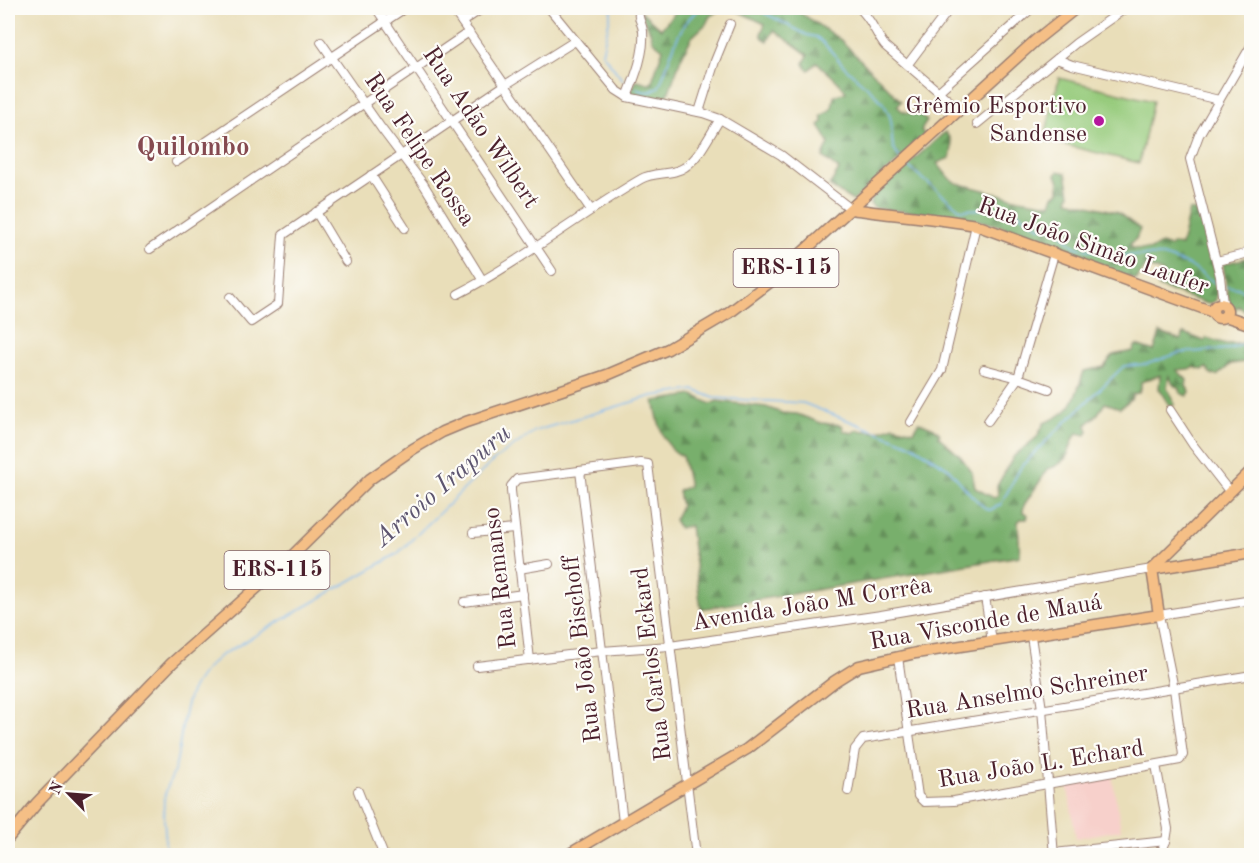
<svg xmlns="http://www.w3.org/2000/svg" width="1259" height="863" viewBox="0 0 1259 863" font-family="'Old Standard TT',serif">
<style>
.built{fill:#f7d0cb}
.forest{fill:url(#forest-firs);stroke:#61674c;stroke-width:1.5}
.garden{fill:#96cb7c;stroke:#707554;stroke-width:1.5}
.lines{fill:none;stroke-linecap:round;stroke-linejoin:round}
.stream{stroke:#7fb9f0;stroke-width:1.5}
.minor-casing{stroke:#9a7e72;stroke-width:10}
.major-casing{stroke:#9a7e72;stroke-width:13}
.minor{stroke:#fff;stroke-width:8}
.major{stroke:#f5bf86;stroke-width:10}
.poi-dot{fill:#b5179e;stroke:#fdfcf7;stroke-width:2}
.labels{text-anchor:middle;dominant-baseline:central;stroke-width:4.5;stroke-linejoin:round;paint-order:stroke}
.shield{fill:#fdfcf7;stroke:#806168;stroke-width:1.5}
.shield-label{font-size:22px;font-weight:bold;fill:#4a1f2b}
.poi-label{font-size:24px;fill:#4a1f2b;stroke:#fdfcf7;text-anchor:end}
.street-label{font-size:24px;fill:#4a1f2b;stroke:#fdfcf7}
.water-label{font-size:26px;font-style:italic;fill:#5d5570;stroke:#fdfcf7}
.quarter-label{font-size:27px;font-weight:bold;fill:#854a50;stroke:#fdfcf7}
</style>
<defs>
<pattern id="forest-firs" width="22" height="20" patternUnits="userSpaceOnUse" patternTransform="scale(1.5)"><rect width="22" height="20" fill="#78af6c"/><path d="M5 1l3.5 6h-7zM16 11l3.5 6h-7z" fill="#648e59"/></pattern>
</defs>
<rect width="100%" height="100%" fill="#fdfcf7"/>
<filter id="ink" filterUnits="userSpaceOnUse"><feTurbulence type="fractalNoise" baseFrequency=".0167" numOctaves="2"/><feDisplacementMap in="SourceGraphic" scale="12" xChannelSelector="R" yChannelSelector="G"/><feConvolveMatrix kernelMatrix="1 2 1 2 8 2 1 2 1" color-interpolation-filters="sRGB"/></filter>
<filter id="wash" filterUnits="userSpaceOnUse"><feTurbulence type="fractalNoise" baseFrequency=".008" numOctaves="4" result="noise"/><feDisplacementMap in="SourceGraphic" scale="24" xChannelSelector="R" yChannelSelector="G"/><feGaussianBlur stdDeviation="1.35" result="paint"/><feColorMatrix in="noise" values="0 0 0 0 0 0 0 0 0 0 0 0 0 0 0 0 0 1.4 0 .05"/><feComposite in="paint" operator="in"/></filter>
<g filter="url(#wash)">
<rect width="100%" height="100%" fill="#e9deb9"/>
<!-- built -->
<polygon class="built" points="1112,775 1121,830 1076,838 1067,783"/>
<!-- forest -->
<g class="forest">
<path d="M679 8H793L841 40 901 101 897 106C904 114 909 114 919 113L927 121 921 130 926 137 853 201 829 186 839 170 823 157 829 143 819 125 823 122 821 117 832 108 834 96 846 92C838 79 827 73 817 62L809 70 806 68 804 63 808 55 774 30 768 41 763 38 761 34 765 24 735 10 722 9 710 16 706 24 692 37 681 58 666 100 629 94 637 80 651 84 663 49 652 40C652 29 643 22 641 11L661 29Z"/>
<path d="M945 132C953 141 953 147 950 158L937 163 949 178 956 183 1019 199 1051 204 1054 195 1059 192V182L1056 175 1058 171 1066 173 1070 194 1068 200 1117 212 1140 229 1136 239 1131 243V247C1137 250 1144 248 1151 250L1161 244 1170 247 1172 244 1181 246 1189 210 1200 212C1204 229 1223 288 1215 301L1208 304 1158 287 1163 273 1146 266 1136 280 1005 232 1007 228C965 214 919 214 875 208L870 204 874 195Z"/>
<polygon points="1251,257 1251,317 1247,316 1248,312 1238,306 1234,311 1230,308 1223,264"/>
<path d="M1160 333 1181 340 1184 333 1204 341 1207 338 1226 344H1241L1251 335V361L1231 364 1217 376 1211 374 1207 368 1202 370 1194 367 1188 369 1177 370 1187 380 1186 386 1190 392 1187 396 1180 393V389L1173 384 1169 376 1167 387 1175 405H1169L1159 389 1160 375 1141 382V389L1138 393 1133 394 1131 399 1120 408 1105 403 1097 415 1086 425 1088 431 1086 435 1077 433C1066 449 1073 461 1048 469L1024 505 1023 512 1028 515 1027 519H1021L1018 522 1020 556 701 609 690 526 679 528 674 520 681 506 678 491 689 486 682 456C661 446 659 422 654 401L693 395 711 404 717 401 766 407 782 413 797 414 821 423 842 425 844 431 852 433 857 430 876 432 894 426 914 431 919 422 934 428 940 434 938 436 961 457 972 472 975 488 994 498 998 496 997 486 1014 456 1037 437 1044 423C1075 411 1074 400 1084 371L1104 367 1113 355 1133 351 1136 345 1154 351Z"/>
</g>
<!-- garden -->
<polygon class="garden" points="1059,78 1153,101 1139,163 1044,140"/>
<g class="lines">
<!-- stream -->
<g class="stream">
<polyline points="612,8 602,53 622,79 629,84"/>
<path d="M755 8 807 35C810 36 813 36 816 37 825 42 837 59 845 67 859 82 881 94 889 114 896 130 886 142 900 158"/>
<path d="M636 88C644 93 650 93 658 88 671 61 675 25 701 8"/>
<polyline points="905,164 961,210 1004,208 1017,212 1040,227 1057,229 1075,247 1112,255 1163,256 1189,265 1218,285"/>
<polyline points="1226,286 1238,288 1252,294"/>
<path d="M164 856C168 836 162 819 164 800 165 788 174 776 176 764 186 718 179 689 220 656L397 554 493 461 535 431 652 396 694 390 714 398 803 403 914 446 948 468 972 496 986 509 990 510 1001 504 1021 467 1047 440 1124 366 1147 364 1179 353 1230 349 1252 341"/>
</g>
</g>
</g>
<g filter="url(#ink)">
<g class="lines">
<!-- minor casing -->
<g class="minor-casing">
<g id="minor">
<polyline points="376,8 552,271"/>
<polyline points="452,8 591,210"/>
<polyline points="549,8 616,90 627,97 703,113 720,119 781,155 851,209"/>
<path d="M859 8C871 18 875 33 885 46L960 110"/>
<polyline points="462,22 483,8"/>
<polyline points="321,42 381,128 424,185 483,281"/>
<polyline points="1057,59 1072,65 1219,100"/>
<polyline points="908,64 950,8"/>
<polyline points="939,91 1032,8"/>
<path d="M627 97C635 77 645 53 643 31 642 22 636 17 640 8"/>
<polyline points="699,112 715,61 730,24"/>
<polyline points="977,124 1076,43 1126,8"/>
<polyline points="176,162 405,8"/>
<polyline points="371,175 405,228"/>
<polyline points="316,212 346,262"/>
<polyline points="150,249 469,32"/>
<polyline points="1217,261 1245,254 1252,246"/>
<path d="M458 294C522 261 579 215 641 179 654 171 673 176 685 167 700 157 710 134 720 119"/>
<polyline points="230,297 251,322 278,304 283,235 505,85 575,41"/>
<polyline points="1223,304 1220,276 1190,159 1199,135 1252,44"/>
<polyline points="984,369 1018,378 1049,389"/>
<polyline points="1170,410 1193,445 1229,491"/>
<polyline points="988,421 1018,378 1054,254"/>
<polyline points="911,422 942,370 976,225"/>
<polyline points="580,471 623,822"/>
<polyline points="473,533 514,529"/>
<polyline points="519,569 549,564"/>
<polyline points="985,597 992,641"/>
<polyline points="464,602 523,594"/>
<polyline points="1031,636 1042,709 1054,856"/>
<polyline points="898,657 918,796 924,802 954,801 1180,760 1183,755 1174,689 1159,615 1252,600"/>
<polyline points="530,660 511,491 511,486 517,479 641,463 648,464 696,856"/>
<polyline points="477,666 602,651 670,646 881,615 1152,569"/>
<polyline points="1156,765 1168,829 1166,841 1160,856"/>
<polyline points="358,791 384,856"/>
<polyline points="848,791 855,749 863,739 1252,675"/>
<polyline points="1054,853 1166,841"/>
</g>
</g>
<!-- major casing -->
<g class="major-casing">
<g id="major">
<path d="M851 209C893 215 935 218 976 225L1213 312"/>
<circle cx="1220" cy="311" r="7"/>
<polyline points="1225,316 1252,325"/>
<polyline points="1152,569 1252,470"/>
<polyline points="1152,569 1252,553"/>
<polyline points="8,838 37,803 172,663 286,562 370,479 413,449 442,432 466,422 607,375 668,349 729,313 770,282 1036,40 1076,8"/>
<polyline points="566,856 747,749 835,681 859,666 916,653 1159,615 1152,569"/>
</g>
</g>
<!-- minor -->
<use href="#minor" class="minor"/>
<!-- major -->
<use href="#major" class="major"/>
</g>
</g>
<!-- markers -->
<circle class="poi-dot" cx="1099" cy="121" r="6"/>
<g class="labels">
<!-- shield labels -->
<g class="shield">
<rect x="733.5" y="249" width="105" height="38" rx="4.5"/>
<rect x="224.5" y="551" width="105" height="38" rx="4.5"/>
</g>
<g class="shield-label">
<text x="786" y="268">ERS-115</text>
<text x="277" y="570">ERS-115</text>
</g>
<!-- poi labels -->
<g class="poi-label">
<text x="1087" y="107">Grêmio Esportivo<tspan x="1087" dy="28">Sandense</tspan></text>
</g>
<!-- street labels -->
<g class="street-label">
<text transform="translate(480 128) rotate(56)">Rua Adão Wilbert</text>
<text transform="translate(419 150) rotate(56)">Rua Felipe Rossa</text>
<text transform="translate(1093 247) rotate(20)">Rua João Simão Laufer</text>
<text transform="translate(501 578) rotate(-97)">Rua Remanso</text>
<text transform="translate(812 605) rotate(-9)">Avenida João M Corrêa</text>
<text transform="translate(986 623) rotate(-10)">Rua Visconde de Mauá</text>
<text transform="translate(583 649) rotate(-97)">Rua João Bischoff</text>
<text transform="translate(653 664) rotate(-97)">Rua Carlos Eckard</text>
<text transform="translate(1027 693) rotate(-9)">Rua Anselmo Schreiner</text>
<text transform="translate(1041 765) rotate(-9)">Rua João L. Echard</text>
</g>
<!-- water labels -->
<g class="water-label">
<text transform="translate(443 486) rotate(-41)">Arroio Irapuru</text>
</g>
<!-- quarter labels -->
<g class="quarter-label">
<text x="193" y="147">Quilombo</text>
</g>
</g>
<!-- margin -->
<rect width="1259" height="863" fill="none" stroke="#fdfcf7" stroke-width="30"/>
<!-- north arrow -->
<g transform="translate(69 794) rotate(295)" stroke="#fdfcf7" stroke-width="4.5" paint-order="stroke">
<path d="M0-4.5L10 22L0 15L-10 22Z" fill="#4a1f2b"/>
<text y="-9" font-size="16" font-weight="bold" text-anchor="middle" fill="#4a1f2b">N</text>
</g>
</svg>
